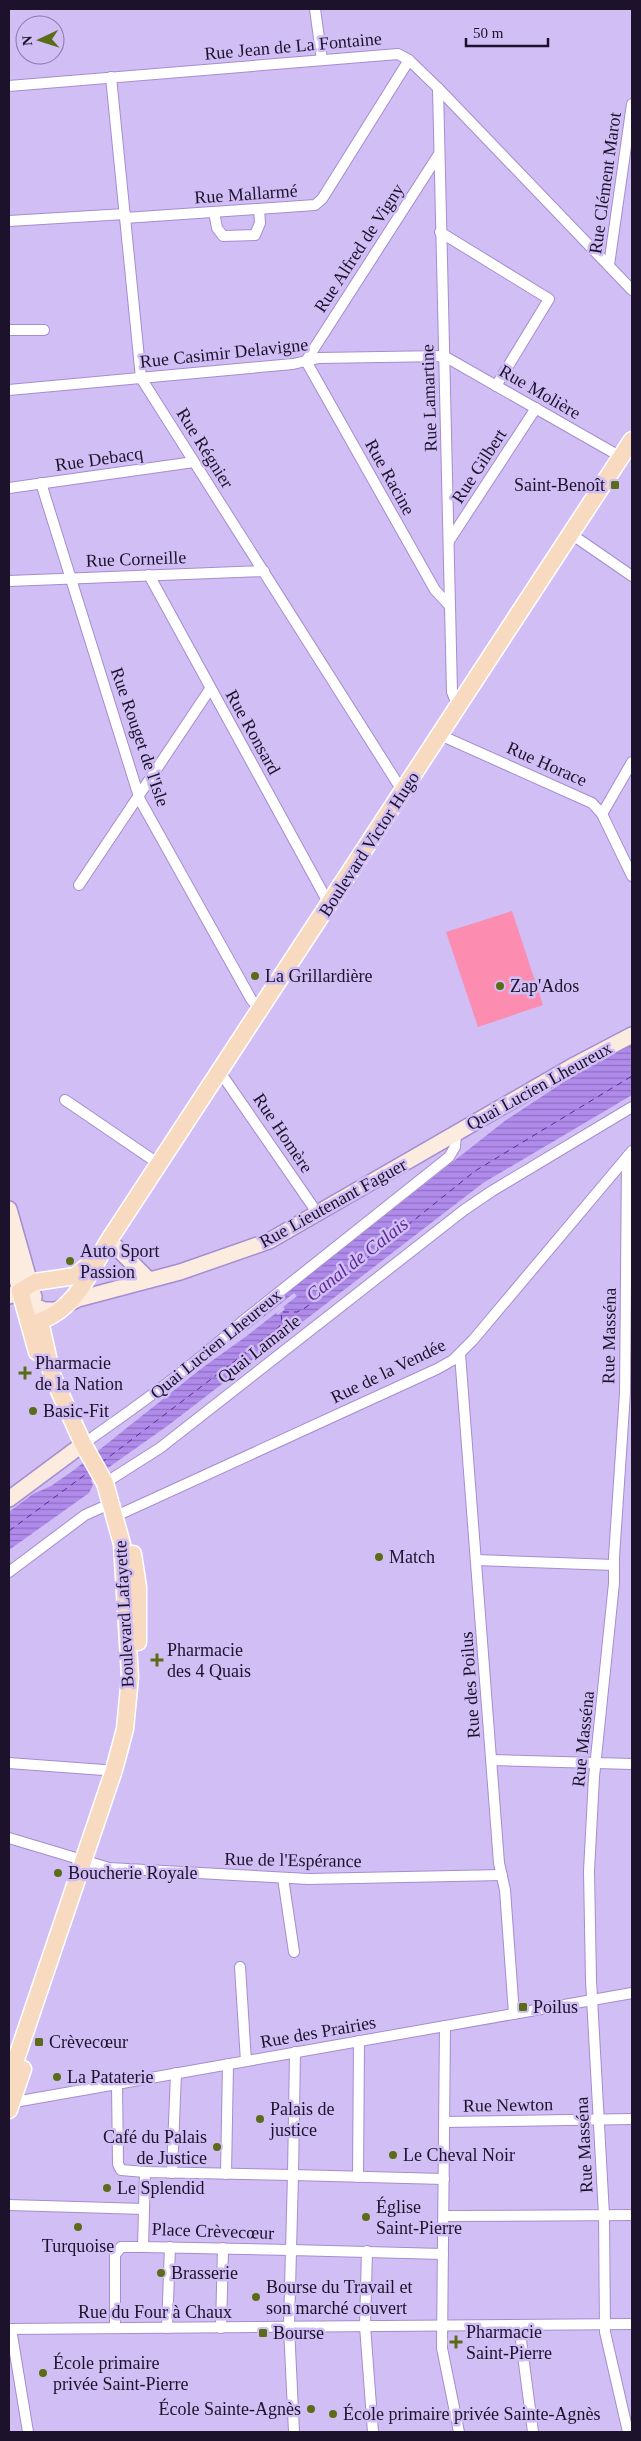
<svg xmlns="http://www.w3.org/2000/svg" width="641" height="2441" viewBox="0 0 641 2441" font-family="'Times New Roman',serif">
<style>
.green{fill:#fc8cb0}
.water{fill:url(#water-rules)}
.pier{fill:#d1bef5}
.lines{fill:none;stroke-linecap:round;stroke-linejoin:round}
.ferry{stroke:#5d2898;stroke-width:1;stroke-dasharray:6 5;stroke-linecap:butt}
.street-casing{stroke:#a58dcf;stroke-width:12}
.secondary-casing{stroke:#a58dcf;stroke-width:18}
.primary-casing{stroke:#fff;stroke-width:19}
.street{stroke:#fff;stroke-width:10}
.secondary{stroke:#fcece0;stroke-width:15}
.primary{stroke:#f8dac1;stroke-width:16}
.poi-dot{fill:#5b6c18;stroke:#d1bef5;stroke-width:2}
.labels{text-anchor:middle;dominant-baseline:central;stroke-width:5;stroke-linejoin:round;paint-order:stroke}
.street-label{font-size:18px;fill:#1c122b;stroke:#d1bef5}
.poi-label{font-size:18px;fill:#1c122b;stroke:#d1bef5;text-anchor:start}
.water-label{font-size:19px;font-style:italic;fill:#5d2898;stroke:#d1bef5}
</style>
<defs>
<pattern id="water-rules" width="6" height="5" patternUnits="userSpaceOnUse" patternTransform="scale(1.25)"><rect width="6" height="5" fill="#b08bec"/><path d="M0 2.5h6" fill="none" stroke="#8e70bf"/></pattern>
</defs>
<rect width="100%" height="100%" fill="#d1bef5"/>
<!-- green -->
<polygon class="green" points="512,911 543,1005 478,1027 446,932"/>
<!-- water -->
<polygon class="water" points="632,1044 632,1095 483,1183 170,1424 91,1480 93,1485 89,1493 9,1550 9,1512 33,1494 51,1486 74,1470 202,1368 248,1335 247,1324 506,1120 576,1074"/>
<!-- pier -->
<polygon class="pier" points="294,1293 297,1296 283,1307 285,1309 278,1315 276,1313 248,1335 247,1330"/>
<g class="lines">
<!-- ferry -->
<g class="ferry">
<polyline points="101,1463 277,1329 282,1323 281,1312 297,1312 305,1308 475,1171 632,1076"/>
<polyline points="9,1531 90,1471"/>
</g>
<!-- street casing -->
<g class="street-casing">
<g id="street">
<polyline points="315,9 322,60"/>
<polyline points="111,77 141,378 403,792"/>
<polyline points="9,86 398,54 409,60 438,88 632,290"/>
<polyline points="438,88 452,692 458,707"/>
<polyline points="439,154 306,361 435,590 450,606"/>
<polyline points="214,212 217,228 223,236 255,235 260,223 259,209"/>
<polyline points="125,218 315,205 322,199 409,60"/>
<polyline points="9,221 125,214"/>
<polyline points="440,232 549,299 496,386"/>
<polyline points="609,265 632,104"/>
<polyline points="9,330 44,330"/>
<polyline points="9,390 293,364 319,358 444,356 621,457"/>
<polyline points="41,483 140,800 251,999 260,1011"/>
<polyline points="9,488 194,462"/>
<polyline points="571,534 632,576"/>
<polyline points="449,541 536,408"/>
<polyline points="149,575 329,904"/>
<polyline points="9,581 264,571"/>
<polyline points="440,735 592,803 602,814 632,876"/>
<polyline points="602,814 632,762"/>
<polyline points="79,885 210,689"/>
<polyline points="220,1072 318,1214"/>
<polyline points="65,1100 159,1164"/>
<polyline points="627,1157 625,1393 614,1557 614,1583 594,1777 589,1871 591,1980 604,2215 605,2332 628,2432"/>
<polyline points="460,1354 499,1863 505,1890 514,2014"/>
<path d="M83 1444C139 1405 193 1366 243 1321L449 1157 455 1147 456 1133"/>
<polyline points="105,1483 160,1448 464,1210 492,1191 632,1107"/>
<polyline points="116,1516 437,1369 453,1360 473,1340 632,1151"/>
<polyline points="477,1560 614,1565"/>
<polyline points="9,1572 85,1515 114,1502"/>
<polyline points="491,1760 632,1764"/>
<polyline points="9,1763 117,1771"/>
<polyline points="9,1838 109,1868 308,1879 502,1875"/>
<polyline points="283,1878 294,1952"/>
<polyline points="240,1967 246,2061"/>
<polyline points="445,2026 442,2348 459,2432"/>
<polyline points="295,2052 293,2175 444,2179"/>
<polyline points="117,2084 118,2164 121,2170 145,2172"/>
<polyline points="9,2103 632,1993"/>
<polyline points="445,2122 632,2119"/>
<polygon points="145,2172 293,2175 291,2250 143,2247"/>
<polyline points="172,2173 176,2073"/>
<polyline points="226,2174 228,2064"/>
<polyline points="358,2177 359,2041"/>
<polyline points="9,2205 144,2209"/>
<polyline points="444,2216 632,2215"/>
<polyline points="367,2251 365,2326 373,2432"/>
<polyline points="519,2325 533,2432"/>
<polyline points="115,2328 115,2255 121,2247 143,2247"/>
<polyline points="167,2328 170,2247"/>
<polyline points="221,2328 223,2248"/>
<polyline points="9,2329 632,2324"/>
<polyline points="11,2329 28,2432"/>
<polyline points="294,2432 289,2327 291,2250 443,2254"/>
</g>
</g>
<!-- secondary casing -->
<g class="secondary-casing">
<g id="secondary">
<polyline points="9,1209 34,1297"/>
<polyline points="109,1240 149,1280"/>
<polyline points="9,1248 20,1291 9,1296"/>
<polyline points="23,1301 44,1310 56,1310 78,1299 180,1272 269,1241 571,1067 632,1035"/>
<polyline points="9,1499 83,1444"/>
</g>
</g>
<!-- primary casing -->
<g class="primary-casing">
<g id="primary">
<polyline points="37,1352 20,1291 35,1282 75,1276 91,1263"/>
<polyline points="133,1554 138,1587 138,1642"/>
<path d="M9 2080 114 1770 125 1729 130 1677 122 1544 105 1483 83 1444 52 1375 40 1321C77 1308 90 1271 109 1240L632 440"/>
<polyline points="9,2110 23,2069"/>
</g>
</g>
<!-- street -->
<use href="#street" class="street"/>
<!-- secondary -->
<use href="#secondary" class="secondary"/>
<!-- primary -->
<use href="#primary" class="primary"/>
</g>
<!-- markers -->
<g class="poi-dot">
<rect x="610" y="480" width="10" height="10" rx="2.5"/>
<circle cx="255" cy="976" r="5"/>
<circle cx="500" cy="986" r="5"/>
<circle cx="70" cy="1261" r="5"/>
<path d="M22.5 1365.5h5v5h5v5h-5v5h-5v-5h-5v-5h5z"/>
<circle cx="33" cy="1411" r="5"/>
<circle cx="379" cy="1557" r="5"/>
<path d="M154.5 1652.5h5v5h5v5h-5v5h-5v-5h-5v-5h5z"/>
<circle cx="58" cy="1873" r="5"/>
<rect x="518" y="2002" width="10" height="10" rx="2.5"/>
<rect x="34" y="2037" width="10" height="10" rx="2.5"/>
<circle cx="57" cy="2077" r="5"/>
<circle cx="260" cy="2119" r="5"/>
<circle cx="217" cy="2147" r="5"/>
<circle cx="393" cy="2155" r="5"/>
<circle cx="107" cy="2188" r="5"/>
<circle cx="366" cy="2217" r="5"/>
<circle cx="78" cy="2227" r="5"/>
<circle cx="161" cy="2273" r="5"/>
<circle cx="256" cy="2297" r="5"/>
<rect x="258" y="2328" width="10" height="10" rx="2.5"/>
<path d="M453.5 2334.5h5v5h5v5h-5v5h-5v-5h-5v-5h5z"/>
<circle cx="43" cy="2373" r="5"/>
<circle cx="311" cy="2409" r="5"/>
<circle cx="333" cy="2414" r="5"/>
</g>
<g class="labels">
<!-- street labels -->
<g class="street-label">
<text transform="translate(293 46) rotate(-5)">Rue Jean de La Fontaine</text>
<text transform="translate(605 183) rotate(-82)">Rue Clément Marot</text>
<text transform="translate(246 194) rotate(-4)">Rue Mallarmé</text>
<text transform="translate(359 248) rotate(-57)">Rue Alfred de Vigny</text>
<text transform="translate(224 353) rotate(-6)">Rue Casimir Delavigne</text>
<text transform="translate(540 392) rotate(30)">Rue Molière</text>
<text transform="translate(429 398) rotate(-92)">Rue Lamartine</text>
<text transform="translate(205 448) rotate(58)">Rue Régnier</text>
<text transform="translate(99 459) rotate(-8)">Rue Debacq</text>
<text transform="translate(479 466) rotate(-57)">Rue Gilbert</text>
<text transform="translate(390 477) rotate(61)">Rue Racine</text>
<text transform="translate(136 559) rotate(-2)">Rue Corneille</text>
<text transform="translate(253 732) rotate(61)">Rue Ronsard</text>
<text transform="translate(140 737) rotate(71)">Rue Rouget de l'Isle</text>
<text transform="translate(547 764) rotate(24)">Rue Horace</text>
<text transform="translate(369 844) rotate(-57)">Boulevard Victor Hugo</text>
<text transform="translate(539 1086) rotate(-29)">Quai Lucien Lheureux</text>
<text transform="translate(283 1133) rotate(56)">Rue Homère</text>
<text transform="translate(333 1203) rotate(-29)">Rue Lieutenant Faguer</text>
<text transform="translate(609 1336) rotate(-89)">Rue Masséna</text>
<text transform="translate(216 1344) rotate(-39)">Quai Lucien Lheureux</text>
<text transform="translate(259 1349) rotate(-38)">Quai Lamarle</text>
<text transform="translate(388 1371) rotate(-26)">Rue de la Vendée</text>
<text transform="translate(124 1614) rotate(-93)">Boulevard Lafayette</text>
<text transform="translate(470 1685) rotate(-94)">Rue des Poilus</text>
<text transform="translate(583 1739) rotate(-84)">Rue Masséna</text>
<text transform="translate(293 1860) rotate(1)">Rue de l'Espérance</text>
<text transform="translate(318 2032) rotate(-10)">Rue des Prairies</text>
<text transform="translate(508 2105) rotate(-1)">Rue Newton</text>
<text transform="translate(584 2145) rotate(-93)">Rue Masséna</text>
<text transform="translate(213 2231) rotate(2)">Place Crèvecœur</text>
<text x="155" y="2312">Rue du Four à Chaux</text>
</g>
<!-- poi labels -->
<g class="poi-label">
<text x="605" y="485" text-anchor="end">Saint-Benoît</text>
<text x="265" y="976">La Grillardière</text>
<text x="510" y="986">Zap'Ados</text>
<text x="80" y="1251">Auto Sport<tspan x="80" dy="21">Passion</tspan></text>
<text x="35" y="1363">Pharmacie<tspan x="35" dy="21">de la Nation</tspan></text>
<text x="43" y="1411">Basic-Fit</text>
<text x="389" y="1557">Match</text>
<text x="167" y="1650">Pharmacie<tspan x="167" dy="21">des 4 Quais</tspan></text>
<text x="68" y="1873">Boucherie Royale</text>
<text x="533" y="2007">Poilus</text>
<text x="49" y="2042">Crèvecœur</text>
<text x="67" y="2077">La Pataterie</text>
<text x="270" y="2109">Palais de<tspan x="270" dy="21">justice</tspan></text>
<text x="207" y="2137" text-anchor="end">Café du Palais<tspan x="207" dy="21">de Justice</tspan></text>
<text x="403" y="2155">Le Cheval Noir</text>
<text x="117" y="2188">Le Splendid</text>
<text x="376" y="2207">Église<tspan x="376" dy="21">Saint-Pierre</tspan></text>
<text x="78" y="2246" text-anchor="middle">Turquoise</text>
<text x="171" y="2273">Brasserie</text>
<text x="266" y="2287">Bourse du Travail et<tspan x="266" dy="21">son marché couvert</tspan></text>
<text x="466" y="2332">Pharmacie<tspan x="466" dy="21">Saint-Pierre</tspan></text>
<text x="273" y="2333">Bourse</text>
<text x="53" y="2363">École primaire<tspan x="53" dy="21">privée Saint-Pierre</tspan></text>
<text x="301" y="2409" text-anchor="end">École Sainte-Agnès</text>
<text x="343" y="2414">École primaire privée Sainte-Agnès</text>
</g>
<!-- water labels -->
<g class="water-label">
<text transform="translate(357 1259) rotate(-38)">Canal de Calais</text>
</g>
</g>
<!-- border -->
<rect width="641" height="2441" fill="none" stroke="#1c122b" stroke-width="20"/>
<!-- north arrow -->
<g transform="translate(40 40) rotate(266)"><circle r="24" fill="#d1bef5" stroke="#8979a4"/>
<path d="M0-4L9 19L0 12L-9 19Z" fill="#5b6c18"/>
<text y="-8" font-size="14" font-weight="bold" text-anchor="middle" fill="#1c122b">N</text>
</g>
<!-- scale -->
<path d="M466 38v8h82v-8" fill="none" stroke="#1c122b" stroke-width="2.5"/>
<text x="473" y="38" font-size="15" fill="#1c122b" stroke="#d1bef5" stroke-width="4" paint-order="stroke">50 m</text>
</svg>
